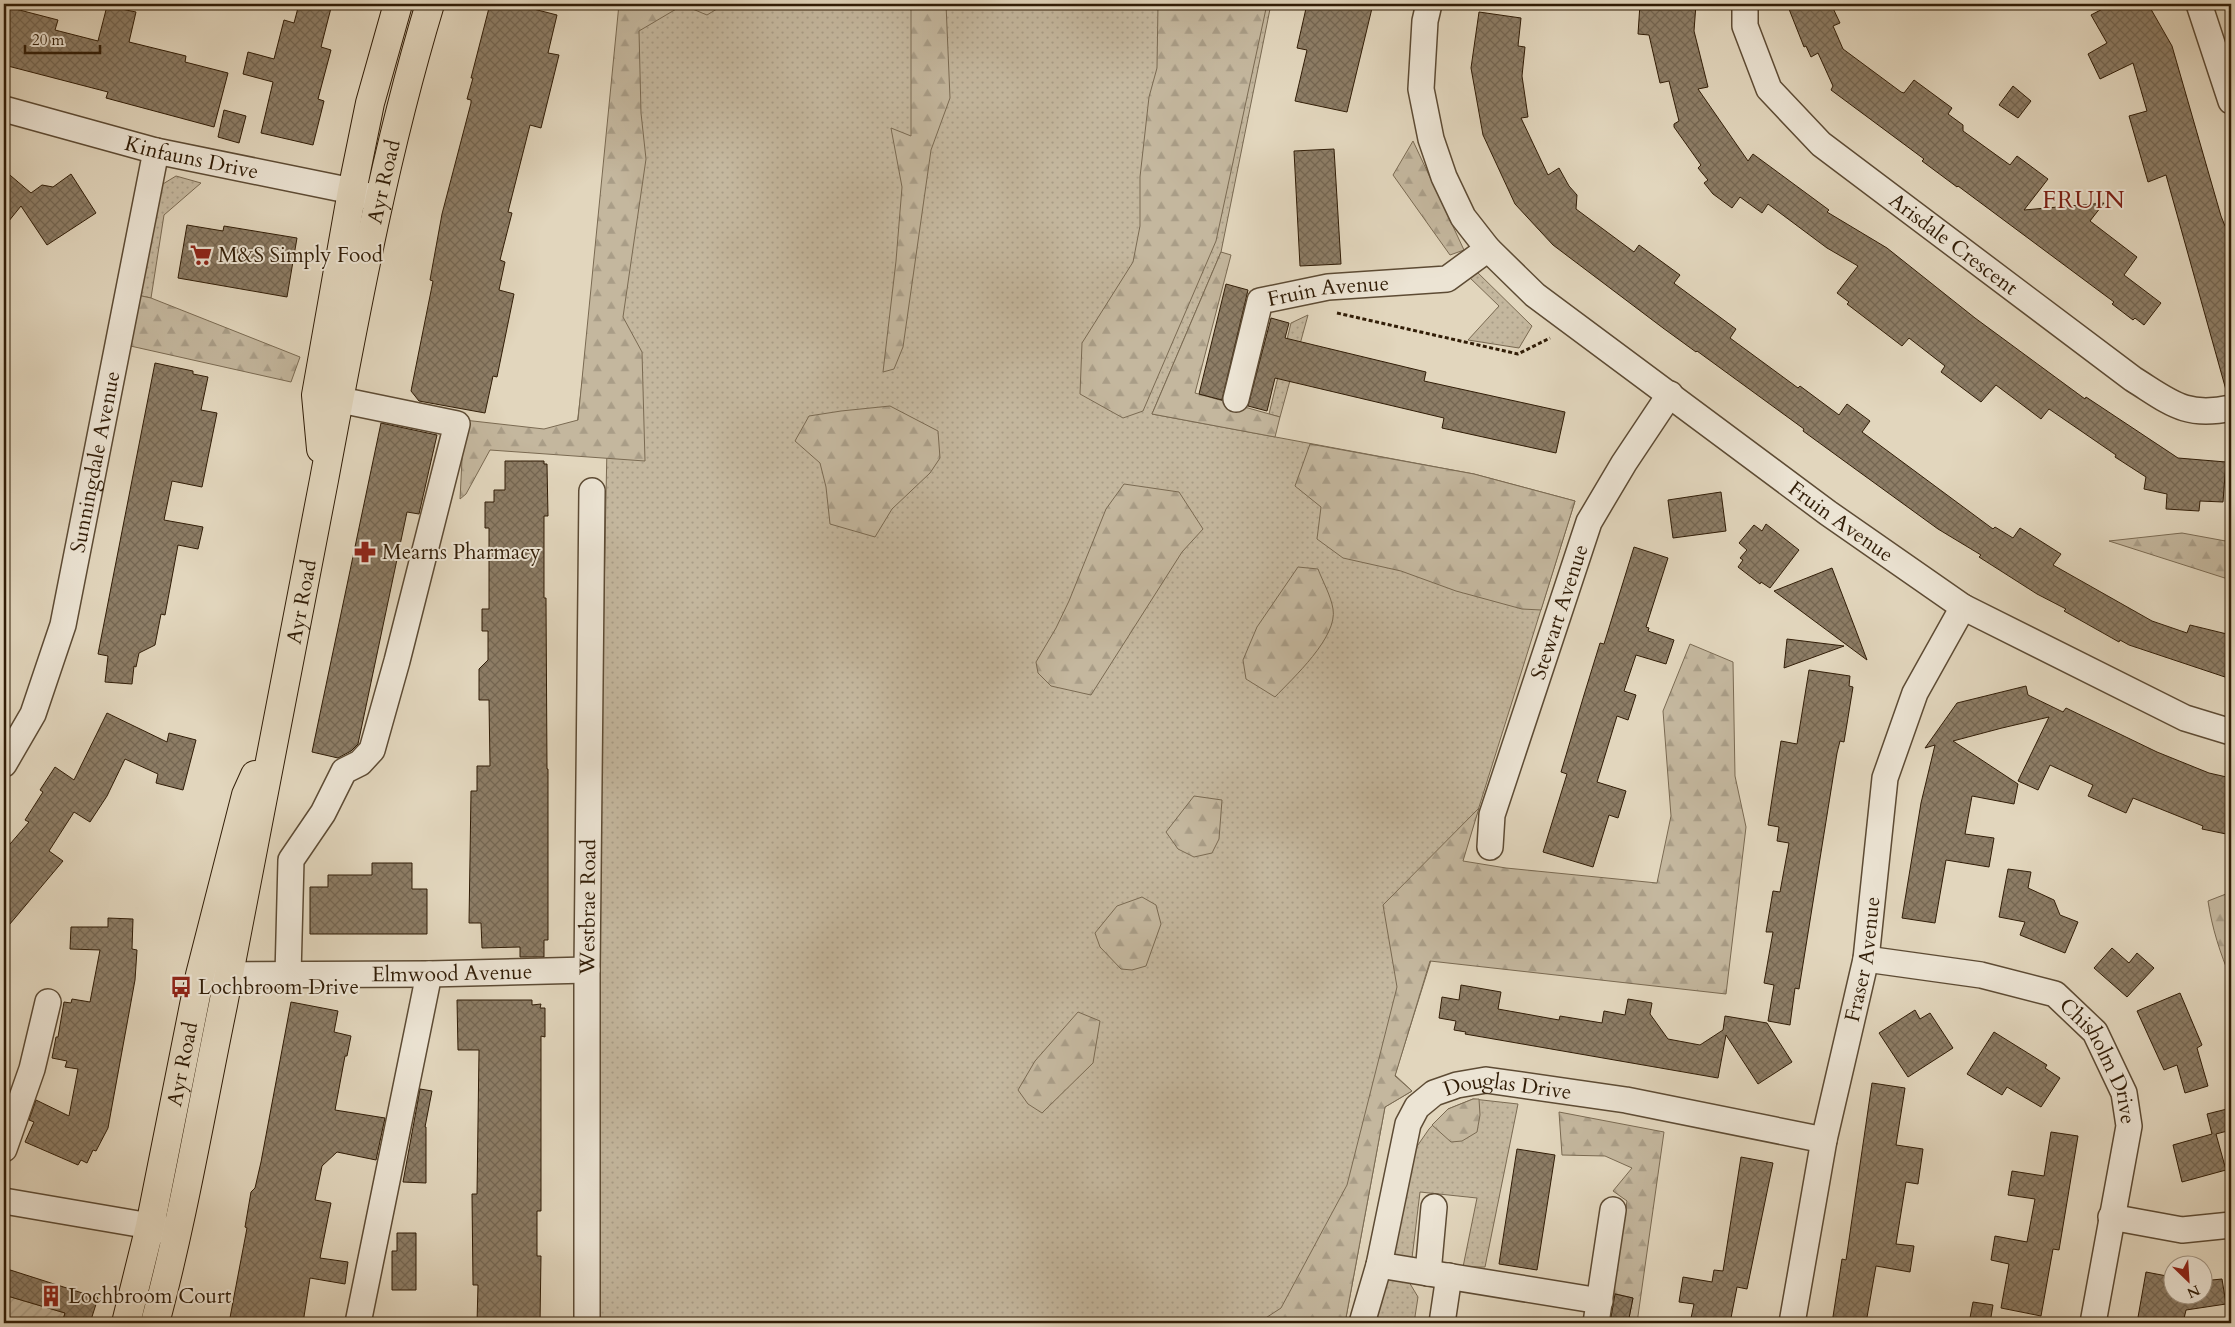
<svg xmlns="http://www.w3.org/2000/svg" width="2235" height="1327" viewBox="0 0 2235 1327" font-family="Cardo,serif">
<style>
.grass{fill:url(#grass-dots);stroke:#7a6a52}
.forest{fill:url(#forest-firs);stroke:#7a6a52}
.garden{fill:url(#garden-furrows);stroke:#7a6a52}
.building{fill:url(#building-cross-hatch);stroke:#311d07}
.lines{fill:none;stroke-linecap:round;stroke-linejoin:round}
.minor-casing{stroke:#5d4b34;stroke-width:28}
.major-casing{stroke:#311d07;stroke-width:30}
.path{stroke:#311d07;stroke-width:3;stroke-dasharray:4 2.5;stroke-linecap:butt}
.minor{stroke:#ece4d4;stroke-width:25}
.major{stroke:#e2d6bd;stroke-width:28}
.labels{text-anchor:middle;dominant-baseline:central;stroke-width:4;stroke-linejoin:round;paint-order:stroke}
.street-label{font-size:21px;fill:#311d07;stroke:#ece4d4}
.poi-label{font-size:21px;fill:#311d07;stroke:#ece4d4;text-anchor:start}
.quarter-label{font-size:24px;letter-spacing:1px;fill:#7a1f14;stroke:#ece4d4}
</style>
<defs>
<pattern id="grass-dots" width="8" height="8" patternUnits="userSpaceOnUse" patternTransform="scale(1.25)"><rect width="8" height="8" fill="#c4b79e"/><path d="M2 2h.1M6 6h.1" fill="none" stroke="#a99d87" stroke-width="1.8" stroke-linecap="round"/></pattern>
<pattern id="forest-firs" width="22" height="20" patternUnits="userSpaceOnUse" patternTransform="scale(1.25)"><rect width="22" height="20" fill="#c4b79e"/><path d="M5 1l3.5 6h-7zM16 11l3.5 6h-7z" fill="#a99d87"/></pattern>
<pattern id="garden-furrows" width="10" height="10" patternUnits="userSpaceOnUse" patternTransform="scale(1.25)"><rect width="10" height="10" fill="#c4b79e"/><path d="M-1 1l2-2M0 10L10 0M9 11l2-2" fill="none" stroke="#a99d87"/></pattern>
<pattern id="building-cross-hatch" width="8" height="8" patternUnits="userSpaceOnUse" patternTransform="scale(1.25)"><rect width="8" height="8" fill="#8d7d66"/><path d="M0 0l8 8M0 8l8-8" fill="none" stroke="#746652"/></pattern>
</defs>
<rect width="100%" height="100%" fill="#e2d6bd"/>
<filter id="stains"><feTurbulence type="fractalNoise" baseFrequency=".004" numOctaves="4"/><feColorMatrix values="0 0 0 0 .2 0 0 0 0 .09 0 0 0 0 .02 0 0 0 .5 -.17"/></filter>
<radialGradient id="worn" r=".72"><stop offset=".6" stop-color="#630" stop-opacity="0"/><stop offset="1" stop-color="#630" stop-opacity=".3"/></radialGradient>
<!-- grass -->
<g class="grass">
<polygon points="631,4 1271,4 1221,252 1152,414 1474,474 1575,501 1395,1075 1412,1091 1385,1107 1345,1323 596,1323 601,749 607,446 575,442 625,24"/>
<polygon points="176,176 201,183 164,215 151,298 137,295 153,190"/>
<polygon points="1475,270 1532,326 1519,348 1468,340 1499,306 1468,276"/>
<polygon points="1308,315 1280,417 1269,414 1291,323"/>
<polygon points="1473,1099 1518,1104 1485,1267 1463,1267 1477,1198 1420,1192 1412,1258 1394,1260 1391,1253 1411,1155 1429,1129 1448,1109"/>
<polygon points="1390,1279 1409,1282 1418,1297 1414,1323 1375,1323 1384,1285"/>
</g>
<!-- forest -->
<g class="forest">
<polygon points="619,4 725,4 707,15 683,5 639,31 641,113 646,159 623,317 642,352 645,461 490,450 466,494 460,499 464,420 544,429 578,420"/>
<polygon points="911,4 946,4 950,98 931,150 903,347 894,369 883,372 896,261 902,187 891,128 911,136"/>
<polygon points="1158,4 1267,4 1216,241 1143,411 1123,418 1080,394 1082,343 1133,262 1140,226 1140,177 1149,97 1157,68"/>
<polygon points="1413,141 1464,250 1450,255 1393,175"/>
<polygon points="1221,252 1231,255 1195,393 1280,417 1275,437 1152,414"/>
<polygon points="137,295 151,298 300,357 291,382 126,345"/>
<polygon points="890,406 938,431 940,458 930,473 892,509 875,537 830,524 826,487 820,463 795,441 809,416 841,411"/>
<polygon points="1310,444 1474,474 1575,501 1541,610 1522,609 1456,591 1401,571 1343,558 1317,539 1321,507 1295,486"/>
<polygon points="1124,484 1179,492 1203,529 1182,552 1091,695 1051,686 1038,673 1036,662 1056,628 1069,601 1106,509"/>
<polygon points="2182,533 2231,542 2231,580 2109,541"/>
<path d="M1298 567 1318 569C1323 582 1331 596 1333 609 1338 637 1293 678 1275 697L1246 679 1243 660 1257 627Z"/>
<polygon points="1690,644 1733,662 1735,776 1746,827 1726,994 1430,961 1395,1076 1412,1091 1385,1107 1345,1323 1258,1323 1281,1308 1347,1185 1397,987 1383,905 1479,808 1463,861 1506,868 1657,883 1671,816 1663,711"/>
<polygon points="1194,796 1222,800 1219,839 1212,853 1194,857 1178,849 1166,832"/>
<path d="M2231 892V905L2229 906 2231 917V979C2220 953 2212 928 2208 901Z"/>
<polygon points="1142,897 1156,905 1161,924 1146,966 1132,970 1121,969 1100,947 1095,933 1117,906"/>
<polygon points="1078,1012 1100,1021 1093,1063 1042,1113 1028,1104 1018,1090 1035,1061"/>
<polygon points="1473,1099 1479,1099 1480,1115 1477,1132 1462,1141 1451,1142 1432,1125 1448,1109"/>
<polygon points="1559,1112 1664,1132 1637,1323 1628,1323 1633,1298 1612,1293 1627,1201 1613,1191 1632,1168 1605,1156 1562,1155"/>
</g>
<!-- garden -->
<polygon class="garden" points="4,1295 65,1313 62,1323 4,1323"/>
<!-- building -->
<g class="building">
<polygon points="299,4 332,4 321,47 331,50 318,99 324,101 313,145 261,133 273,82 243,74 248,52 274,59 284,20 294,23"/>
<polygon points="490,4 514,4 557,15 548,53 559,55 541,128 530,125 508,212 512,213 500,260 505,262 499,290 514,294 497,377 493,376 485,413 419,401 411,391 433,281 430,280 442,214 471,103 471,100 467,99 473,78 471,78"/>
<polygon points="1307,4 1373,4 1347,112 1295,101 1307,50 1297,48"/>
<polygon points="1640,4 1696,4 1694,31 1708,87 1698,89 1748,161 1753,154 1829,210 1827,212 1887,248 1975,318 2085,399 2086,397 2178,458 2226,462 2223,502 2200,501 2199,511 2166,509 2167,494 2144,489 2146,477 2115,457 2116,455 2049,409 2041,419 1996,385 1981,402 1941,372 1945,366 1909,338 1902,346 1847,304 1849,302 1837,293 1858,266 1827,248 1768,204 1762,213 1740,197 1732,208 1713,194 1704,183 1708,180 1698,168 1701,165 1674,127 1674,124 1679,121 1669,81 1660,83 1649,35 1638,34"/>
<polygon points="1787,4 1831,4 1840,23 1833,26 1843,49 1901,92 1904,93 1914,80 1952,108 1948,114 1963,125 1963,131 2010,165 2017,156 2048,179 2024,210 2104,203 2090,221 2137,257 2124,275 2161,303 2144,325 2135,318 2133,320 2112,304 2114,302 1958,186 1957,187 1922,161 1924,159 1831,90 1833,86 1818,53 1811,57 1806,46 1804,47"/>
<polygon points="2112,4 2148,4 2172,46 2221,216 2225,226 2227,226 2231,241 2231,389 2226,390 2166,175 2148,182 2129,116 2147,111 2133,63 2100,79 2088,54 2107,43 2091,15"/>
<polygon points="4,6 58,20 55,30 98,41 107,6 136,12 129,42 186,56 185,62 228,73 214,127 106,98 108,92 4,65"/>
<polygon points="1479,12 1521,18 1518,46 1525,47 1522,76 1528,117 1521,118 1548,175 1559,168 1569,186 1577,195 1576,209 1634,252 1639,245 1680,275 1674,283 1675,284 1736,329 1730,338 1798,388 1800,386 1839,415 1847,404 1870,421 1862,432 1993,529 1995,527 2013,538 2020,528 2061,554 2053,565 2152,621 2187,633 2190,625 2231,635 2231,679 2129,645 2120,640 2119,642 2064,611 2066,609 2037,594 1979,557 1981,555 1938,529 1858,471 1803,431 1804,429 1697,351 1696,352 1663,328 1553,245 1515,204 1483,135 1471,68"/>
<polygon points="2013,86 2031,101 2018,118 1999,105"/>
<polygon points="224,110 246,116 239,143 218,137"/>
<polygon points="1334,149 1341,264 1300,266 1294,151"/>
<polygon points="4,170 31,193 42,185 53,187 71,174 96,213 47,245 21,206 4,227"/>
<polygon points="187,225 223,231 224,226 297,238 287,297 178,278"/>
<polygon points="1226,284 1248,290 1222,400 1199,394"/>
<polygon points="1271,318 1289,323 1285,338 1426,372 1424,381 1565,412 1556,453 1442,428 1444,418 1275,378 1267,411 1248,406"/>
<polygon points="155,363 193,371 193,374 208,377 201,410 217,413 202,487 172,481 164,520 203,527 198,549 178,545 165,615 161,614 155,645 139,653 136,667 134,666 132,684 105,682 108,656 98,654"/>
<polygon points="381,423 437,435 419,514 407,512 358,744 351,751 338,758 312,752"/>
<polygon points="505,461 544,461 544,464 547,464 548,516 544,516 544,598 546,598 547,769 548,769 548,940 544,940 544,957 520,957 520,947 482,948 481,923 469,923 471,791 477,791 477,766 490,766 489,700 479,700 479,669 488,660 488,631 482,631 482,609 489,609 489,528 485,528 485,502 494,502 494,490 505,490"/>
<polygon points="1721,492 1726,531 1673,538 1668,500"/>
<polygon points="1766,524 1799,550 1770,588 1761,582 1760,584 1738,567 1743,560 1740,558 1747,550 1739,543 1754,525 1762,531"/>
<polygon points="1634,547 1668,558 1646,627 1649,628 1648,631 1674,640 1666,664 1636,655 1624,691 1636,695 1628,720 1617,716 1597,782 1626,791 1618,818 1609,815 1593,867 1543,852 1567,774 1561,772 1584,695 1600,643 1604,644"/>
<polygon points="1832,568 1855,628 1867,660 1774,591"/>
<polygon points="1787,639 1844,646 1784,668"/>
<polygon points="1809,670 1850,676 1849,686 1853,687 1844,742 1840,741 1837,753 1799,989 1795,988 1790,1025 1768,1021 1774,985 1764,983 1773,932 1766,932 1773,891 1780,892 1789,843 1777,841 1779,827 1768,825 1781,741 1797,744"/>
<polygon points="2026,686 2028,695 2063,712 2066,708 2157,752 2209,773 2231,778 2231,835 2202,829 2203,826 2133,798 2126,813 2088,796 2093,785 2050,765 2038,790 2018,781 2049,717 2002,728 1953,741 2018,784 2014,804 1972,796 1965,834 1994,838 1989,867 1946,860 1935,923 1902,918 1921,803 1935,745 1925,748 1957,703"/>
<polygon points="107,713 167,742 169,733 196,740 183,790 156,783 158,774 125,759 107,796 90,822 74,812 49,851 63,861 4,931 4,851 29,822 25,820 43,792 40,790 55,767 74,780"/>
<polygon points="372,863 412,863 412,889 427,889 427,934 310,934 310,887 328,887 328,875 372,875"/>
<polygon points="2008,869 2031,872 2028,888 2054,900 2060,915 2078,922 2065,953 2020,935 2025,922 1999,917"/>
<polygon points="108,918 133,919 132,949 137,950 135,980 108,1128 96,1151 93,1150 87,1163 81,1160 78,1165 25,1142 34,1122 29,1120 36,1100 69,1116 78,1069 65,1067 67,1061 52,1058 56,1037 58,1037 64,1002 71,1003 72,999 90,1002 100,950 70,949 71,927 108,927"/>
<polygon points="2112,948 2129,963 2137,953 2154,968 2127,997 2094,968"/>
<polygon points="1461,985 1501,992 1498,1009 1559,1020 1560,1016 1602,1023 1604,1011 1625,1015 1628,999 1652,1003 1650,1014 1668,1039 1700,1045 1723,1030 1725,1016 1767,1023 1792,1062 1758,1084 1726,1035 1718,1078 1465,1034 1466,1032 1454,1030 1456,1021 1439,1018 1442,997 1459,1000"/>
<polygon points="2180,993 2202,1045 2197,1048 2208,1086 2185,1093 2177,1065 2164,1070 2137,1011"/>
<polygon points="457,1000 532,1000 532,1005 541,1004 540,1008 545,1008 545,1037 541,1036 541,1211 537,1211 537,1256 541,1256 540,1323 477,1323 478,1285 473,1285 472,1194 477,1194 479,1050 458,1050"/>
<polygon points="291,1002 338,1011 334,1032 351,1036 347,1056 345,1056 335,1110 385,1118 376,1160 337,1152 322,1166 315,1200 331,1203 320,1258 348,1262 345,1284 310,1278 303,1323 229,1323 247,1228 245,1227 251,1192 255,1188 261,1162"/>
<polygon points="1915,1010 1920,1019 1930,1013 1953,1048 1908,1077 1879,1033"/>
<polygon points="1994,1032 2047,1065 2045,1068 2060,1078 2041,1107 2007,1087 2002,1095 1967,1074"/>
<polygon points="1872,1083 1905,1088 1896,1145 1923,1149 1918,1184 1906,1182 1896,1244 1914,1246 1910,1272 1876,1266 1866,1323 1832,1323 1842,1259 1846,1260"/>
<polygon points="420,1089 432,1091 425,1127 426,1127 426,1183 403,1182"/>
<polygon points="2231,1108 2231,1130 2216,1134 2226,1170 2182,1182 2173,1145 2212,1134 2207,1114"/>
<polygon points="2051,1132 2078,1136 2059,1250 2053,1249 2041,1316 2001,1308 2009,1264 1991,1260 1995,1236 2027,1242 2035,1199 2008,1195 2012,1171 2044,1176"/>
<polygon points="1517,1149 1555,1155 1537,1270 1499,1264"/>
<polygon points="1741,1157 1773,1163 1747,1289 1737,1287 1730,1323 1690,1323 1694,1304 1679,1302 1683,1277 1712,1282 1714,1270 1723,1271"/>
<polygon points="397,1233 416,1233 416,1290 392,1290 392,1251 397,1251"/>
<polygon points="4,1268 98,1298 90,1323 62,1323 65,1313 4,1295"/>
<polygon points="2146,1272 2172,1277 2172,1294 2202,1294 2202,1281 2222,1279 2226,1304 2186,1310 2183,1323 2137,1323"/>
<polygon points="1615,1294 1633,1298 1628,1323 1610,1323"/>
<polygon points="1973,1302 1993,1305 1990,1323 1969,1323"/>
</g>
<g class="lines">
<!-- minor casing -->
<g class="minor-casing">
<g id="minor">
<path id="s1" d="M1429 4 1425 21 1421 89 1431 139 1444 177 1463 217 1488 249 1535 295 1828 513 1963 607 2185 718 2231 732"/>
<path id="s2" d="M1745 4V26L1769 89 1821 144 2133 379C2170 402 2185 418 2231 408"/>
<polyline points="2199,4 2231,101"/>
<path id="s3" d="M4 109 156 151 352 191 380 200"/>
<path id="s4" d="M1236 399 1260 301 1328 287 1447 279 1488 249"/>
<path id="s5" d="M4 764 33 714 63 625 156 151"/>
<path id="s6" d="M1490 847 1492 815 1589 522 1624 463 1670 394"/>
<path id="s7" d="M1866 959 1981 975 2055 994 2095 1032 2124 1093 2129 1126 2093 1323"/>
<path id="s8" d="M200 975 429 974 587 970"/>
<polyline points="288,975 291,860 323,813 344,771 360,763 372,750 397,661 457,424 321,396"/>
<polyline points="4,1149 32,1069 48,1002"/>
<polyline points="4,1201 150,1226 169,1232"/>
<polyline points="2111,1217 2182,1230 2231,1225"/>
<polyline points="1379,1265 1600,1301"/>
<polyline points="1428,1273 1434,1207"/>
<polyline points="358,1323 429,974"/>
<path id="s9" d="M587 1323V970L592 491"/>
<path id="s10" d="M1362 1323 1379 1265 1408 1124 1417 1107 1434 1093 1457 1085 1486 1080 1626 1100 1824 1140"/>
<polyline points="1442,1323 1449,1276"/>
<polyline points="1596,1323 1613,1210"/>
<path id="s11" d="M1792 1323 1824 1140 1866 959 1885 778 1915 693 1963 607"/>
</g>
</g>
<!-- major casing -->
<g class="major-casing">
<g id="major">
<polyline points="321,449 316,395 352,191 370,103 398,4"/>
<path id="s12" d="M126 1323 150 1226 200 975 246 795 255 775"/>
<path id="s13" d="M155 1323C183 1219 201 1111 223 1005 258 830 292 655 324 480 354 320 383 159 430 4"/>
</g>
</g>
<!-- path -->
<polyline class="path" points="1337,313 1518,354 1550,338"/>
<!-- minor -->
<use href="#minor" class="minor"/>
<!-- major -->
<use href="#major" class="major"/>
</g>
<!-- icons -->
<defs>
<g id="supermarket-bare" transform="scale(1.725)"><path d="M-6-5.5h2.5l.6 2H6L4.5 2H-2.5L-4.4-4H-6ZM-1.5 3.2a1.3 1.3 0 1 0 .1 0ZM3 3.2a1.3 1.3 0 1 0 .1 0Z" fill="#8f2418" stroke="#ece4d4" stroke-width="2.5" paint-order="stroke"/></g>
<g id="pharmacy-bare" transform="scale(1.725)"><path d="M-2-6h4v4h4v4h-4v4h-4v-4h-4v-4h4Z" fill="#8f2418" stroke="#ece4d4" stroke-width="2.5" paint-order="stroke"/></g>
<g id="bus-bare" transform="scale(1.725)"><path d="M-5-6H5V4H4V6H2V4H-2V6H-4V4H-5ZM-3.5-4V0h7V-4ZM-3.5 1.2v1.5H-2V1.2ZM2 1.2v1.5H3.5V1.2Z" fill="#8f2418" stroke="#ece4d4" stroke-width="2.5" paint-order="stroke"/></g>
<g id="building-bare" transform="scale(1.725)"><path d="M-4-6H4V6H1V3H-1V6H-4ZM-2.5-4.3h1.7v1.8h-1.7ZM.8-4.3h1.7v1.8H.8ZM-2.5-1h1.7V.8h-1.7ZM.8-1h1.7V.8H.8Z" fill="#8f2418" stroke="#ece4d4" stroke-width="2.5" paint-order="stroke"/></g>
</defs>
<g fill-rule="evenodd">
<use href="#supermarket-bare" x="201" y="255"/>
<use href="#pharmacy-bare" x="365" y="552"/>
<use href="#bus-bare" x="181" y="987"/>
<use href="#building-bare" x="51" y="1296"/>
</g>
<g class="labels">
<!-- street labels -->
<g class="street-label">
<text stroke="none"><textPath href="#s3" startOffset="194">Kinfauns Drive</textPath></text>
<text stroke="none"><textPath href="#s13" startOffset="1164">Ayr Road</textPath></text>
<text stroke="none"><textPath href="#s2" startOffset="331">Arisdale Crescent</textPath></text>
<text stroke="none"><textPath href="#s4" startOffset="170">Fruin Avenue</textPath></text>
<text stroke="none"><textPath href="#s5" startOffset="318">Sunningdale Avenue</textPath></text>
<text stroke="none"><textPath href="#s1" startOffset="708">Fruin Avenue</textPath></text>
<text stroke="none"><textPath href="#s13" startOffset="736">Ayr Road</textPath></text>
<text stroke="none"><textPath href="#s6" startOffset="246">Stewart Avenue</textPath></text>
<text stroke="none"><textPath href="#s9" startOffset="416">Westbrae Road</textPath></text>
<text stroke="none"><textPath href="#s11" startOffset="371">Fraser Avenue</textPath></text>
<text stroke="none"><textPath href="#s8" startOffset="252">Elmwood Avenue</textPath></text>
<text stroke="none"><textPath href="#s12" startOffset="265">Ayr Road</textPath></text>
<text stroke="none"><textPath href="#s7" startOffset="275">Chisholm Drive</textPath></text>
<text stroke="none"><textPath href="#s10" startOffset="321">Douglas Drive</textPath></text>
</g>
<!-- poi labels -->
<g class="poi-label">
<text x="218" y="255">M&amp;S Simply Food</text>
<text x="382" y="552">Mearns Pharmacy</text>
<text x="198" y="987">Lochbroom Drive</text>
<text x="68" y="1296">Lochbroom Court</text>
</g>
<!-- quarter labels -->
<g class="quarter-label">
<text x="2084" y="200">FRUIN</text>
</g>
</g>
<!-- margin -->
<rect width="2235" height="1327" fill="none" stroke="#e2d6bd" stroke-width="20"/>
<rect x="5" y="5" width="2225" height="1317" fill="none" stroke="#311d07" stroke-width="2.5"/>
<rect x="10" y="10" width="2215" height="1307" fill="none" stroke="#311d07"/>
<!-- north arrow -->
<g transform="translate(2188 1280) rotate(155)"><circle r="24" fill="#ece4d4" stroke="#a19482"/>
<path d="M0-4L9 19L0 12L-9 19Z" fill="#8f2418"/>
<text y="-8" font-size="14" font-weight="bold" text-anchor="middle" fill="#311d07">N</text>
</g>
<!-- scale -->
<path d="M25 45v8h75v-8" fill="none" stroke="#311d07" stroke-width="2.5"/>
<text x="32" y="45" font-size="15" fill="#311d07" stroke="#ece4d4" stroke-width="4" paint-order="stroke">20 m</text>
<rect width="100%" height="100%" filter="url(#stains)"/>
<rect width="100%" height="100%" fill="url(#worn)"/>
</svg>
